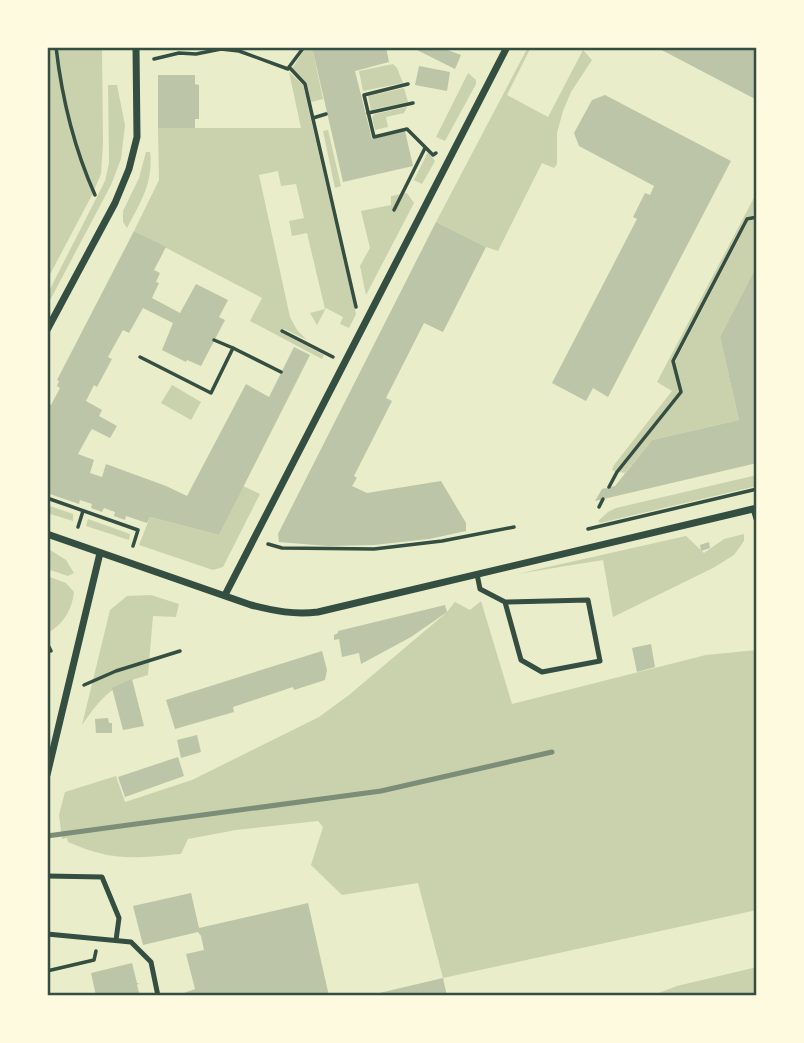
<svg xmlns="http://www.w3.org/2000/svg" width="804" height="1043" viewBox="0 0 804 1043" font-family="Barlow,sans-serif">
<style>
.green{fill:#cad2ad}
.building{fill:#bcc5a7}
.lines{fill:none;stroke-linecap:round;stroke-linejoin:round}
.path{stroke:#344e41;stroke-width:3.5}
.service{stroke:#344e41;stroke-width:5}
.minor{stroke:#344e41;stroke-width:7}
.rail{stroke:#7c8e77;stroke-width:5}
.neatline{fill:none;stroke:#344e41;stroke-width:2.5}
</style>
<rect width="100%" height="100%" fill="#e9edc9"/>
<!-- green -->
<g class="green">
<polygon points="47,47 102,47 103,143 101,174 92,195 47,280"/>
<polygon points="306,47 312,47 323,99 311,102 307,84 291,70"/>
<polygon points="528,47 531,47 507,95 548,117 583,50 592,60 571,92 563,111 557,133 557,164 554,168 542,163 498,251 486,247 436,222"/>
<polygon points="393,64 397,68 403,83 363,91 359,71"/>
<polygon points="289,72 303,85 356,314 349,328 340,324 343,317 326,308 317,325 310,313 325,309 307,233 292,236 289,221 304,218 296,184 281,186 278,171 259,175 290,317 297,330 307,340 284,329 282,333 324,355 322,359 250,321 262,298 134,231 159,180 158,128 301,128"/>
<polygon points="468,73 476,80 476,84 445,141 436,137"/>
<polygon points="108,85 117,85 125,125 121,159 111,185 47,306 47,295 105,181 109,163"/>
<polygon points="404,88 408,102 371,110 368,96"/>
<polygon points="407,107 404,113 386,117 388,127 375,130 372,117 375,114"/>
<polygon points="328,130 341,186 335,188 323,131"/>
<path d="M146 152H150C154 181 140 204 127 228L123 222V211L139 178Z"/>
<polygon points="428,152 435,161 422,184 414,180"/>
<polygon points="757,192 753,217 746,218 743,222 672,361 679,392 616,472 612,470 614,465 672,391 657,382"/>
<polygon points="407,193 414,203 366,295 360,266 370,248 361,211 391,205 391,196"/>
<polygon points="757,219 757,265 720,337 739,420 652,440 625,473 619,472 682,393 675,362 748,221"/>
<polygon points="172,385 201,402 191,420 161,403"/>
<polygon points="757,475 757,486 600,523 598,521 608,512 616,508"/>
<polygon points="243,486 260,494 223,567 213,570 139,545 150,517 219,535"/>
<polygon points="47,505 73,514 73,521 47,513"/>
<polygon points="88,519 130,534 129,540 86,526"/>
<polygon points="744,534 744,541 734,555 713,568 613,617 603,560 517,574 686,536 704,553 724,539"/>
<polygon points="47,548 66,560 74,573 68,576 47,569"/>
<path d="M47 576 66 583 74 592C72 610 63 625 47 633Z"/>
<path d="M151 595 179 604 176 617 153 616 148 675C112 685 103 695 82 725L110 610 127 596Z"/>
<path d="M481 601 512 704 706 655 757 650V910L443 978 418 883 342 895 311 865 323 827 318 821 236 830 188 839 181 854C133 858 114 862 68 842L67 838 62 839 59 815 65 792 116 776 125 802 192 780 319 717 349 695 446 613 455 602 470 610Z"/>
<polygon points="757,967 757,996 651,996 677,986"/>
</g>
<!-- building -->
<g class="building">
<polygon points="312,47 386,47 389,62 355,71 372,139 405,131 413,166 343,182"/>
<polygon points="411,47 439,47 461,55 455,69"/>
<polygon points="656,47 757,47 757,100"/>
<polygon points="419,66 450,72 447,91 415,85"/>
<polygon points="158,75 195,75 195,84 199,85 199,119 195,119 195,128 158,128"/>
<polygon points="605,95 731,161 608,397 593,388 586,401 552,383 637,219 633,217 645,193 650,195 654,186 579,146 574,133 592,100"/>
<polygon points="436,222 486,247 443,332 424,323 386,398 392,401 354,476 357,478 352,486 367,493 441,481 466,523 466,531 429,539 374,545 328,546 279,542 278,534"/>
<polygon points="134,231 166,247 154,270 160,273 156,282 159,283 152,298 180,313 196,284 228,300 219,317 225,320 201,366 187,360 186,362 162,350 173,323 143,308 129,333 123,330 114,346 108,357 112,359 97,387 94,385 86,401 102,410 99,416 117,426 110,438 92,429 90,432 78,454 94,460 90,473 102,477 106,464 166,486 187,496 246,384 269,397 294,347 310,355 219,535 150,517 147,523 126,516 125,520 114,516 115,512 104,508 102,512 91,508 92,504 80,500 79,504 47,493 47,402 51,405 60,388 57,386 59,381 57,380"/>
<polygon points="757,265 757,463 595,501 602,489 615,486 652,440 739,420 720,337"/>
<polygon points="709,542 710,548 701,551 700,545"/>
<polygon points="445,605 447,612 411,637 361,664 359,653 342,657 339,639 334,640 334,635 338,633 338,631"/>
<polygon points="651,644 655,667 637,672 632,648"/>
<polygon points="322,651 327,670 325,680 294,690 293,687 233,707 234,712 175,729 166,700"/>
<polygon points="132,679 144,726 123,730 112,688"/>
<polygon points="108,718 109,723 112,723 112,733 96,733 95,719"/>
<polygon points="197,735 201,752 181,758 177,740"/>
<polygon points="178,757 184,776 125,797 118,777"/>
<polygon points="191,893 199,928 308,903 329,996 177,996 176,993 181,994 195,989 186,954 204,950 201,936 198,932 143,945 133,906"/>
<polygon points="132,963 137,983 139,983 137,985 140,996 96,996 91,973"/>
<polygon points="443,978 447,996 371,996 371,995"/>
</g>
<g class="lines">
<!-- path -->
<g class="path">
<path d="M56 47C62 99 74 148 95 195"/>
<polyline points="304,47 289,67 305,84 356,307"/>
<polyline points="154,59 179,53 196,54 221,49 239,51 288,69"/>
<polyline points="408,84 364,95 374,137 407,129 433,155 436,153"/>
<polyline points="368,113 413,103"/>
<polyline points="313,118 326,114"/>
<polyline points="394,210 425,148"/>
<polyline points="282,331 333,357"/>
<polyline points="233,348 281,372"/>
<polyline points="140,357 211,393 233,348 214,340"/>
<polyline points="609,487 617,472 681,392 673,361 747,219 757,217"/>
<polyline points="47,498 138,530 133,546"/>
<polyline points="599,507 603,499"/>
<polyline points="78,527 83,511"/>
<polyline points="588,529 757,489"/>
<polyline points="268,544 282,548 374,549 442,541 514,527"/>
<polyline points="47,643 51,651"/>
<polyline points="84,685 116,671 180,651"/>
<polyline points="47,971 94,960 96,951"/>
</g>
<!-- service -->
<g class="service">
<polyline points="753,509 757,522"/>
<polyline points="477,574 480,589 505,602 588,600 600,661 542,672 521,660 505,602"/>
<polyline points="47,876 102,877 119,918 116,940"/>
<polyline points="47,934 131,942 151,962 158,996"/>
</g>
<!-- minor -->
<g class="minor">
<polyline points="47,330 115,203 129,169 137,137 136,47"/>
<path d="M47 534 251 605C275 611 294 615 318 612L757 508"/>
<polyline points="225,595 507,47"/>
<polyline points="47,775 100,553"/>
</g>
<!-- rail -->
<polyline class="rail" points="47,836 381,791 552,752"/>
</g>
<!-- border -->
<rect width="804" height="1043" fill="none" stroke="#fefae0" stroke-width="98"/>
<rect x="49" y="49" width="706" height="945" class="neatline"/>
</svg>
